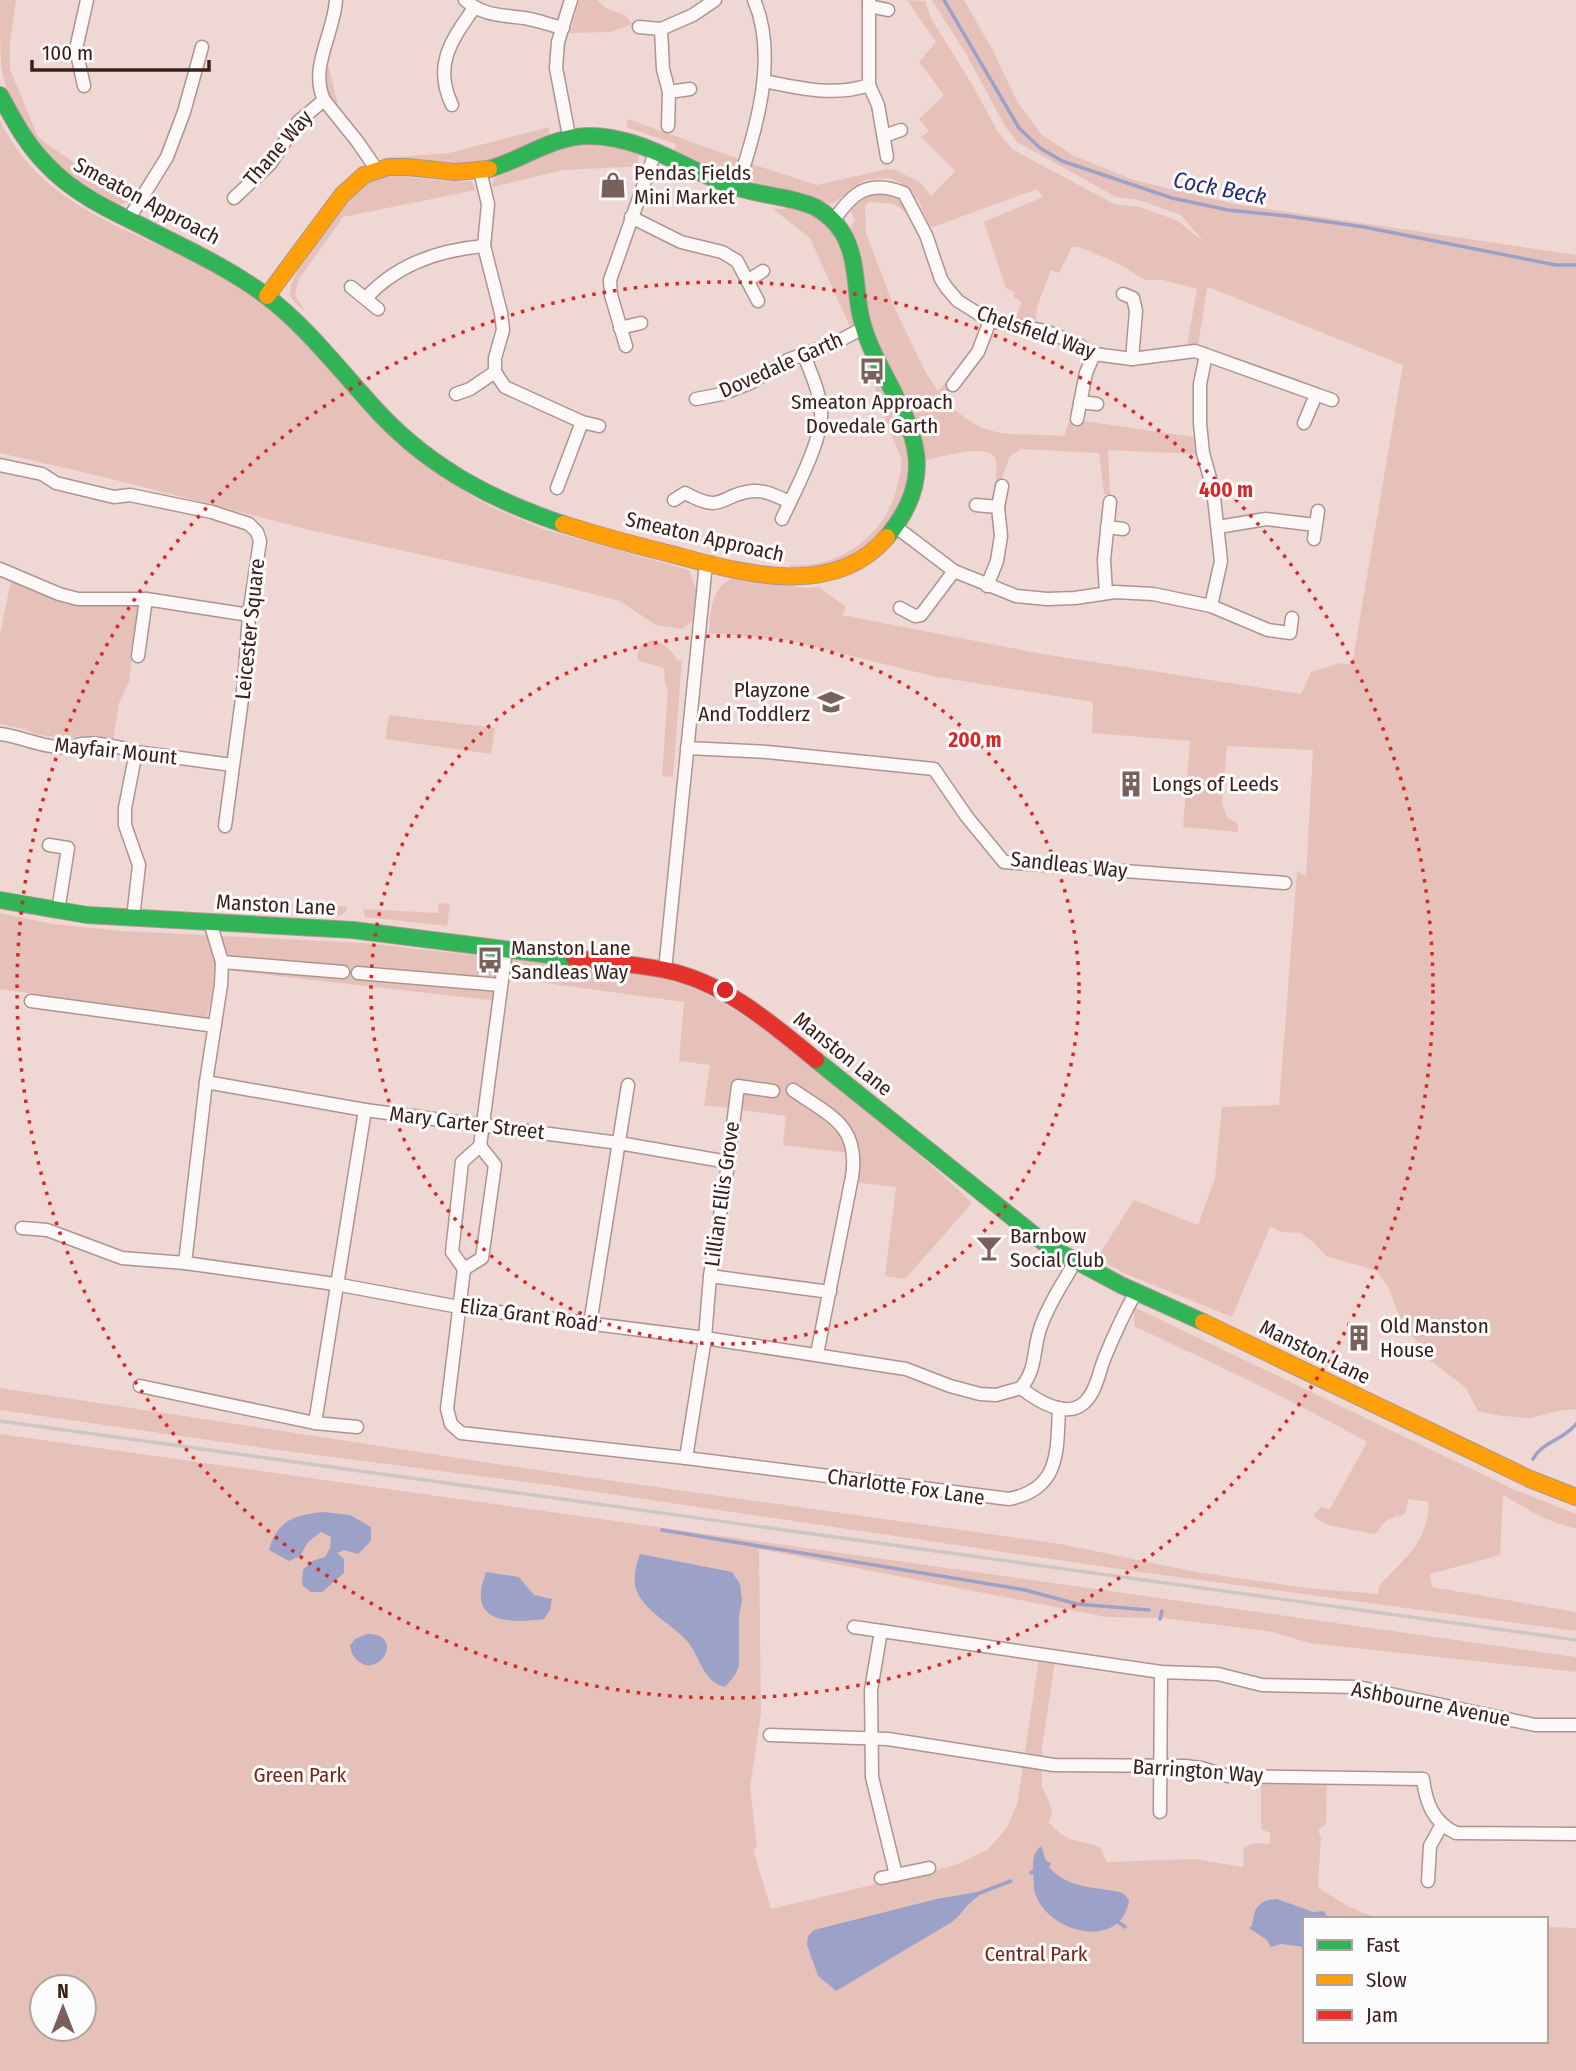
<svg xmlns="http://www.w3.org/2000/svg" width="1576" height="2071" viewBox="0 0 1576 2071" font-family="'Fira Sans Condensed',sans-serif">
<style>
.green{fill:#e6c1ba;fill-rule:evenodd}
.water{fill:#9ca1c8}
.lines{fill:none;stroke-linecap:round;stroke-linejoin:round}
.stream{stroke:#9ca1c8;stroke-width:3.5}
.street-casing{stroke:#ac9590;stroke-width:15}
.fast-casing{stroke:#ac9590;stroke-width:18}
.slow-casing{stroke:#ac9590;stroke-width:18}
.jam-casing{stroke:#ac9590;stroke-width:18}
.street{stroke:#fdf9f8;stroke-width:12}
.fast{stroke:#30b455;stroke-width:16}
.slow{stroke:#ff9f0a;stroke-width:16}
.jam{stroke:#e5322d;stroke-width:16}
.rail{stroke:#cec6c5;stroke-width:3.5}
.ring{fill:none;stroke:#d62828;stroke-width:3.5;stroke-dasharray:3.5 7}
.labels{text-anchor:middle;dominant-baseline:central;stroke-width:6;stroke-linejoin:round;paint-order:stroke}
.street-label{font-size:21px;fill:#3b201a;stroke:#fcfcfc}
.poi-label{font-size:21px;fill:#3b201a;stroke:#fcfcfc;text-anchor:start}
.park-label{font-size:21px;fill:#772415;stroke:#fcfcfc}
.water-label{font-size:23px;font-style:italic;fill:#242d73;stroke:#fcfcfc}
.centre{fill:#d62828;stroke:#fcfcfc;stroke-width:3.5}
.ring-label{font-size:21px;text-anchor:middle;font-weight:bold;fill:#d62828;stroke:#fcfcfc;stroke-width:6;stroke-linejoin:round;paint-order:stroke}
</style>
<rect width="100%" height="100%" fill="#efd8d3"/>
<!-- green -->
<g class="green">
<path d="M0 0H16L10 44V69L37 135 44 142 131 201 119 205C105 197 89 191 76 181 41 154 7 110 1 65 0 44 0 21 0 0Z"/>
<polygon points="579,0 597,0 606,8 626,16 632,24 611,32 570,33"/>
<path d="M907 0 925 1 931 18 973 86 998 132 1012 149 1114 204 1140 207 1178 221 1204 242 1181 215 1139 200 1116 197 1017 142 1005 126 966 54 932 0H964L992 49 1018 103 1041 134 1072 155 1134 180 1235 204 1576 255V1409C1558 1410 1549 1413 1532 1418 1526 1419 1485 1414 1478 1411L1465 1387 1428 1359 1399 1315 1388 1287 1377 1271 1326 1256 1312 1241 1300 1233 1282 1232 1270 1227 1232 1317 1126 1274 1097 1258 1134 1200 1198 1225 1215 1178 1222 1107 1279 1105 1297 871 1306 876 1313 750 1227 746 1222 804 1227 817 1238 824V832L1183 827 1190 741 1092 733 1093 702 932 676 788 640 709 633C711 611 710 587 734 578L806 588 819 587 846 607 842 615 1042 654 1301 694 1311 672 1340 663 1352 665 1403 365 1211 288H1207L1197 352H1186L1197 289 1163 280H1145L1117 263 1079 247H1072L1059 273 1051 270 1037 307 1035 329 1011 325 1022 303 1013 296 1015 292 1006 288 984 222 1043 197 1037 189 933 227 930 226 919 202 908 187 890 178 865 180 832 204 755 184 750 174 752 164 817 185 887 169 895 170 921 183 931 196 955 171 921 137 929 131 919 119 944 95 919 62 936 42Z"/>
<path d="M326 66 329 67 339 110C327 96 323 84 326 66Z"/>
<polygon points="628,119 739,159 736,167 718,174 673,153 676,144 626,127"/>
<path d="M0 120C51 229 178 235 264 304 285 322 305 343 325 362 369 404 412 445 456 486L489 506 543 529 689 570 696 589 693 621 682 629 656 625 620 601 553 584 310 530 108 478 0 453Z"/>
<polygon points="549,127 550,136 481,166 381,158 449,153"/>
<polygon points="605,144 639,154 638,163 644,166 563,170 492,187 495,176 565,146"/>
<path d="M385 175C414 176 441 183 471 181L476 190 343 217 299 279 295 295 305 311C300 307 292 301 290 295 284 278 343 208 355 192L365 183Z"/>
<path d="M873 191 902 196 910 215 894 204 869 202 865 206 866 233 894 307 926 373 938 391 945 383 951 389 943 398C985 443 1008 432 1064 436L1070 419 1194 437 1196 454 1108 450 1110 495 1104 494 1099 453 1021 449 1010 456 1001 480H996C996 474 998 463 995 458 987 442 938 458 922 461L868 314 858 245 850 228 855 220 851 212C856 202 863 196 873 191Z"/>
<polygon points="792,208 815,214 842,239 853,326 851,329 810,238 773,209"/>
<path d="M864 355 906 425 909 487 876 543 834 567 790 568V565C839 569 886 535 897 487 899 478 902 468 901 460 900 452 894 442 891 434 882 408 874 379 857 356Z"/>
<polygon points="11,580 37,591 122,601 138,606 129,682 119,703 113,740 79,736 69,739 34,734 25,729 0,724 0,635"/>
<path d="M652 640C665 643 671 650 678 661L682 659 673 777 662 776 668 689 665 684 664 668 639 661 637 656 641 645Z"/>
<polygon points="389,715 495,728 491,754 385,739"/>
<polygon points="305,901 347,907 346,912 340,916 303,913"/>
<polygon points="439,903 450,904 447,926 365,917 363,909 438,913"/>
<path d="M0 913 53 924 122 931 364 943 647 974C667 980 689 985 708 995 758 1021 802 1059 846 1095 889 1130 932 1164 972 1203L905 1279 885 1276 896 1187 854 1182 857 1154 783 1145 786 1116 704 1105 710 1065 679 1061 684 1002 509 978 506 1002 234 971 227 964 221 963 206 1019 0 989Z"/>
<path d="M1134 1307 1513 1489 1576 1514V1528C1548 1523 1527 1509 1503 1495L1500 1555 1430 1574 1432 1587 1576 1612V1631L1133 1571 549 1485 286 1451 0 1410V1388L550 1472 1061 1544 1196 1572 1307 1588 1378 1594 1379 1586C1406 1556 1426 1546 1429 1502L1408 1499 1406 1512 1400 1517 1397 1516 1386 1521 1375 1534 1327 1525 1313 1516 1321 1507 1330 1509 1367 1442C1291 1399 1212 1363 1134 1326Z"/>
<path d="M0 1434 1576 1657V1672L1309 1643 1273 1632 1163 1618 1106 1617 759 1549 761 1713 750 1787 757 1848 753 1849 771 1909 956 1865 988 1849 1006 1829 1017 1805 1039 1658 1055 1661 1042 1748V1787L1050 1803 1052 1814 1049 1822C1068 1844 1074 1838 1100 1847L1107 1862 1195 1859 1243 1867 1244 1847 1255 1843 1270 1844V1833L1261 1829V1784L1327 1785 1326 1824 1318 1830 1321 1838 1318 1887C1341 1903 1363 1917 1391 1919H1305V2041H1546V1927L1576 1928V2071H0ZM42 1987H84V2029H42Z"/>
</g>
<!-- water -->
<g class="water">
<path d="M323 1512 350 1515 371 1527V1541L358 1554 344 1550 337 1553 344 1559V1573L322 1592H311L302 1585 303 1570 312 1561 325 1557 330 1548 331 1537 321 1532 308 1542 300 1556 289 1561 269 1550C277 1520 295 1515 323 1512Z"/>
<path d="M640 1554 732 1572 740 1584 742 1600 739 1616V1666L735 1675 725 1687C703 1682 700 1657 688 1642 672 1624 647 1613 637 1592 632 1579 636 1566 640 1554Z"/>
<path d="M486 1572 519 1577 534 1595 552 1599 550 1610 544 1619C523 1622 479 1626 481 1594 481 1586 484 1579 486 1572Z"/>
<path d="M367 1634C407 1634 378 1681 357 1660 352 1655 351 1652 350 1645L355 1639Z"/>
<path d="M1041 1846 1046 1861 1051 1863 1049 1867C1068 1890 1096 1886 1123 1893L1129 1900C1122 1951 1048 1934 1035 1893 1033 1886 1034 1878 1033 1871 1033 1861 1033 1852 1041 1846Z"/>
<path d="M977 1892 979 1896C968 1902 962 1914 952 1922L836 1991 818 1976 807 1945 808 1936 814 1930 937 1899Z"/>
<path d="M1277 1899 1313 1912 1324 1911 1328 1919H1305V1947L1281 1944 1271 1947 1267 1940 1249 1928 1252 1926C1254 1908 1258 1900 1277 1899Z"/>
</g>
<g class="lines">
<!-- stream -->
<g class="stream">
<polyline points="944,0 1019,128 1040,148 1062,161 1172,198 1228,210 1287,216 1364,227 1556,265 1576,265"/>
<path d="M1533 1459C1542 1442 1562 1441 1576 1424"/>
<polyline points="662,1530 1025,1590 1077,1604 1149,1610"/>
<polyline points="1160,1619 1162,1611"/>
<polyline points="1031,1873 1033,1871"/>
<polyline points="977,1894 1011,1881"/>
<polyline points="1118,1922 1125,1927"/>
</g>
<!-- street casing -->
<g class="street-casing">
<g id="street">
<path d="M336 0C334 34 309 67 324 100L357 141 377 170"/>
<path d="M465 0C483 16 502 15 524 18 537 20 550 25 563 28"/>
<polyline points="869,6 888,10"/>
<polyline points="639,27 661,29"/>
<path d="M764 81C799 88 834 97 869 85V0"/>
<polyline points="869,85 878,105 887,157"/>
<polyline points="84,86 76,49 87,0"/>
<polyline points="669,92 690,89"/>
<path d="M452 105C433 65 451 41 474 8"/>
<polyline points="668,126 669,92 663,69 661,29 693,15 715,0"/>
<polyline points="569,136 556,68 558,42 571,0"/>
<polyline points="884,136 901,130"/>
<polyline points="480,171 488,204 484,246 501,313 503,330 495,358 495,372 505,387 582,422 599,426"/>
<path d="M737 188C755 132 779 58 754 0"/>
<polyline points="234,198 270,164 298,122 324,100"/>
<polyline points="631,217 681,242 722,252 737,261 758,301"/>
<polyline points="128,220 167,157 184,112 202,47"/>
<path d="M834 220C853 192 869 179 904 193L926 235 941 279 946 287 958 301 990 321 1045 331 1075 343 1094 354 1132 359 1195 351 1332 400"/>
<polyline points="747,281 763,271"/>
<polyline points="351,287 378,309"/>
<polyline points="1123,294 1133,298 1136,311 1132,359"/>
<path d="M366 298C397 264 439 250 484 246"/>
<polyline points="620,328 641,323"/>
<polyline points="626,346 611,295 610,280 656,150"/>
<polyline points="1206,355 1200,384 1200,423 1203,453 1213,489 1221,561 1211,606"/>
<polyline points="953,385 978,352 990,321"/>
<polyline points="456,394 470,389 495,372"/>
<polyline points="696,399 722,394 750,383 788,360 837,342 863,328"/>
<polyline points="1080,402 1097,404"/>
<polyline points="1077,419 1086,373 1094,354"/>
<polyline points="1304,423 1316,395"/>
<polyline points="0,465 42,474 56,483 114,497 130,495 212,512 249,524 257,532 260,541 249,615 244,684 225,826"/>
<polyline points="557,488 582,422"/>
<path d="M674 500 685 493C725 515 719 494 753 491 766 490 778 497 790 502"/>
<polyline points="976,505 998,507"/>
<path d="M782 519C794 493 823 439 821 412 820 392 811 374 804 355"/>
<polyline points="896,527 954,571 1016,596 1047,599 1075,598 1115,592 1153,594 1211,606 1268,630 1290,633 1292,618"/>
<polyline points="1107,527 1123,529"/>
<polyline points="1218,527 1266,519 1315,525"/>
<polyline points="1314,539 1318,511"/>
<polyline points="0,569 59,594 78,599 146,599 249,615"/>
<polyline points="987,586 997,561 1001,536 998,507 1002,486"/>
<polyline points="1106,593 1104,560 1110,502"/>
<polyline points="900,608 915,616 921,615 954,571"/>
<polyline points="138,656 146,599"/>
<path d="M0 734C23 737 46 749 70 747 74 747 78 744 81 744 98 742 120 747 136 752L232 765"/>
<polyline points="687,748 767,752 934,769 967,817 1004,862 1285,883"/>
<polyline points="49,845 68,848 58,911"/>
<polyline points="133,918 139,865 125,825 125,808 136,752"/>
<path d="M210 922 222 962 221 985 206 1082 185 1263 335 1284 459 1307 705 1338 906 1369 950 1386 980 1394 996 1395 1021 1388C1036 1400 1067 1420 1085 1402 1097 1390 1099 1371 1105 1357 1114 1335 1124 1313 1136 1292"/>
<path d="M506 950 480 1146 462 1162 452 1252 464 1269 447 1409 451 1424 461 1433 686 1458 1009 1499C1060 1489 1057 1452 1059 1408"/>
<polyline points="222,962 343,972"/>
<polyline points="665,970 706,563"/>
<polyline points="358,973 500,985"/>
<polyline points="31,1001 215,1026"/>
<polyline points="206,1082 365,1110 619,1143 728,1162"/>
<path d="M793 1090C830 1116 860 1125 852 1177L817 1354"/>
<polyline points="22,1228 47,1230 122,1258 185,1263"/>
<polyline points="464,1269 482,1258 495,1165 480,1146"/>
<polyline points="710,1276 830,1292"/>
<polyline points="590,1324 628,1085"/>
<polyline points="140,1386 315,1423"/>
<path d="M1021 1388C1038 1367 1032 1350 1041 1326 1049 1303 1063 1283 1075 1262"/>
<polyline points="357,1427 315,1423 365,1110"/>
<polyline points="686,1458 705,1338 710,1276 725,1186 738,1086 773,1091"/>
<polyline points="854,1627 1161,1672 1218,1674 1262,1685 1358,1687 1535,1725 1576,1725"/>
<polyline points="881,1631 871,1690 872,1777 896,1875"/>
<path d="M770 1735 888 1739 1054 1765 1185 1766 1201 1768 1228 1776 1423 1779C1426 1803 1433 1822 1456 1833L1576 1834"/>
<polyline points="1160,1812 1161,1672"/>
<polyline points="881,1878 929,1868"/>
<polyline points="1428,1881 1430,1846 1441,1826"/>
</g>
</g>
<!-- fast casing -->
<g class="fast-casing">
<g id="fast">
<path d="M0 95C14 121 26 144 47 165 72 192 107 209 140 225 182 247 226 266 265 295 310 329 344 376 382 416 433 469 494 501 563 524"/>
<path d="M489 169C524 159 552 136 589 136 644 136 688 172 738 188 763 196 791 196 815 207 826 213 835 221 842 232 857 256 855 286 860 313 863 329 869 344 876 358 909 424 943 469 887 537"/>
<polyline points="0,900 87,915 353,930 574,958"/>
<polyline points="816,1060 1048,1246 1121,1285 1203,1322"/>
</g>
</g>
<!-- slow casing -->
<g class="slow-casing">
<g id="slow">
<polyline points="267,296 342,195 364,175 388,167 407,167 455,172 489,169"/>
<path d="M563 524C598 535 634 545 671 554 739 572 833 601 887 537"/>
<polyline points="1203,1322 1530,1479 1576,1497"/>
</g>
</g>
<!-- jam casing -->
<g class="jam-casing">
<path id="jam" d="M574 958C604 962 635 964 665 970 724 982 771 1023 816 1060"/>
</g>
<!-- street -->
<use href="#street" class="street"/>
<!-- fast -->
<use href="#fast" class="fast"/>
<!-- slow -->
<use href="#slow" class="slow"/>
<!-- jam -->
<use href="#jam" class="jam"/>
<!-- rail -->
<polyline class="rail" points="0,1421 1576,1640"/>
</g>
<!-- distance rings -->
<g class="ring">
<circle cx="725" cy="990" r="354"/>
<circle cx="725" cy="990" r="708"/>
</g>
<!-- icons -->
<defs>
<g id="shop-bare" transform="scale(2.1)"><path d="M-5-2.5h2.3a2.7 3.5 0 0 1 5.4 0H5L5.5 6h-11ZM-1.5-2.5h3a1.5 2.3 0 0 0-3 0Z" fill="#7a605b" stroke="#fcfcfc" stroke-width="2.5" paint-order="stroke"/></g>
<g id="bus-bare" transform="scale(2.1)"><path d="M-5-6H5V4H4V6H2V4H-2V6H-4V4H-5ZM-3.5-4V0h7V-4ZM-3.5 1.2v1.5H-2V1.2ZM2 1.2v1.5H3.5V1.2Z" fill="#7a605b" stroke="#fcfcfc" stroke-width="2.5" paint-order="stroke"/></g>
<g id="school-bare" transform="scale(2.1)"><path d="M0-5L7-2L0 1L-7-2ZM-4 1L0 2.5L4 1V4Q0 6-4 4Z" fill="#7a605b" stroke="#fcfcfc" stroke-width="2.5" paint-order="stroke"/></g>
<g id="building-bare" transform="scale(2.1)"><path d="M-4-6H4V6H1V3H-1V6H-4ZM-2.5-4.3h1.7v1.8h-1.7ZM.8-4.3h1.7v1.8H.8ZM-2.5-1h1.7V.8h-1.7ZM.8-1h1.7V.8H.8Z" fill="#7a605b" stroke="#fcfcfc" stroke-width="2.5" paint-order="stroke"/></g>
<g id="bar-bare" transform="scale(2.1)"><path d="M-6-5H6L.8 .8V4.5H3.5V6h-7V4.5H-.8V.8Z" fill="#7a605b" stroke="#fcfcfc" stroke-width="2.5" paint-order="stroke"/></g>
</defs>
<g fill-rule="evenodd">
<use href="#shop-bare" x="613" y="185"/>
<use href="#bus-bare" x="872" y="371"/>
<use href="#school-bare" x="831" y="702"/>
<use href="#building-bare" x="1131" y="784"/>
<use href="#bus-bare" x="490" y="960"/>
<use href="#bar-bare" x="989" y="1248"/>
<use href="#building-bare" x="1359" y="1338"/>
</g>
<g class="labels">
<!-- street labels -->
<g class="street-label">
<text transform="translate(278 148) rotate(-49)">Thane Way</text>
<text transform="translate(147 201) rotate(28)">Smeaton Approach</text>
<text transform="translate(1036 332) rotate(19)">Chelsfield Way</text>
<text transform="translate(781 365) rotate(-24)">Dovedale Garth</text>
<text transform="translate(705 537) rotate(13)">Smeaton Approach</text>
<text transform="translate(250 629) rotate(-84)">Leicester Square</text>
<text transform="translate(116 751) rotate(6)">Mayfair Mount</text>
<text transform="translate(1069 865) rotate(6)">Sandleas Way</text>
<text transform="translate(276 905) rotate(3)">Manston Lane</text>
<text transform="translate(843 1054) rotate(39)">Manston Lane</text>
<text transform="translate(467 1123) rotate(7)">Mary Carter Street</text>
<text transform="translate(722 1194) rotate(-82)">Lillian Ellis Grove</text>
<text transform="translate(529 1315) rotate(8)">Eliza Grant Road</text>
<text transform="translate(1315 1352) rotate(26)">Manston Lane</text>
<text transform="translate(906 1487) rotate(8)">Charlotte Fox Lane</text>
<text transform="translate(1431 1704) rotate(11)">Ashbourne Avenue</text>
<text transform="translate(1198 1771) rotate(4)">Barrington Way</text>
</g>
<!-- poi labels -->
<g class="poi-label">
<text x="634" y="173">Pendas Fields<tspan x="634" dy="24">Mini Market</tspan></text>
<text x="872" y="402" text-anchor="middle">Smeaton Approach<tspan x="872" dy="24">Dovedale Garth</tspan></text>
<text x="810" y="690" text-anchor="end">Playzone<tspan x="810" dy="24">And Toddlerz</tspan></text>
<text x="1152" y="784">Longs of Leeds</text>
<text x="511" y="948">Manston Lane<tspan x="511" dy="24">Sandleas Way</tspan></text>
<text x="1010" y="1236">Barnbow<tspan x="1010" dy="24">Social Club</tspan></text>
<text x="1380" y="1326">Old Manston<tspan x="1380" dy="24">House</tspan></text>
</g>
<!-- park labels -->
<g class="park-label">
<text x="300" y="1775">Green Park</text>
<text x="1036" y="1954">Central Park</text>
</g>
<!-- water labels -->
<g class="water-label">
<text transform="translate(1220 188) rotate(11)">Cock Beck</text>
</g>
</g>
<circle cx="725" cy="990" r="10" class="centre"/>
<g class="ring-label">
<text x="1226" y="497">400 m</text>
<text x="975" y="747">200 m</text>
</g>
<!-- legend -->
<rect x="1303" y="1917" width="245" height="126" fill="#fcfcfc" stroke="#afa4a2" stroke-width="2"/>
<rect x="1317" y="1940" width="35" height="10" fill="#30b455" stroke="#afa4a2" stroke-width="2"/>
<text x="1366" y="1952" font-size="21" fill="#3b201a">Fast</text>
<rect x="1317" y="1975" width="35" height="10" fill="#ff9f0a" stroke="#afa4a2" stroke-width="2"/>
<text x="1366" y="1987" font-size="21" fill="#3b201a">Slow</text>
<rect x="1317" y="2010" width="35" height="10" fill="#e5322d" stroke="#afa4a2" stroke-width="2"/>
<text x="1366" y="2022" font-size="21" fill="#3b201a">Jam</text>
<!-- north arrow -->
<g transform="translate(63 2008)"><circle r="33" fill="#fcfcfc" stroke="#afa4a2" stroke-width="2"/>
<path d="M0-5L12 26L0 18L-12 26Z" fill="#7a605b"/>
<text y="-10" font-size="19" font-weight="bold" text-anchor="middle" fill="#3b201a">N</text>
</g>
<!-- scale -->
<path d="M32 60v10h177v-10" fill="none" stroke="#3b201a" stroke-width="3.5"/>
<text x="42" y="60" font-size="21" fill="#3b201a" stroke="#fcfcfc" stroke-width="5" paint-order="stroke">100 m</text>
</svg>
